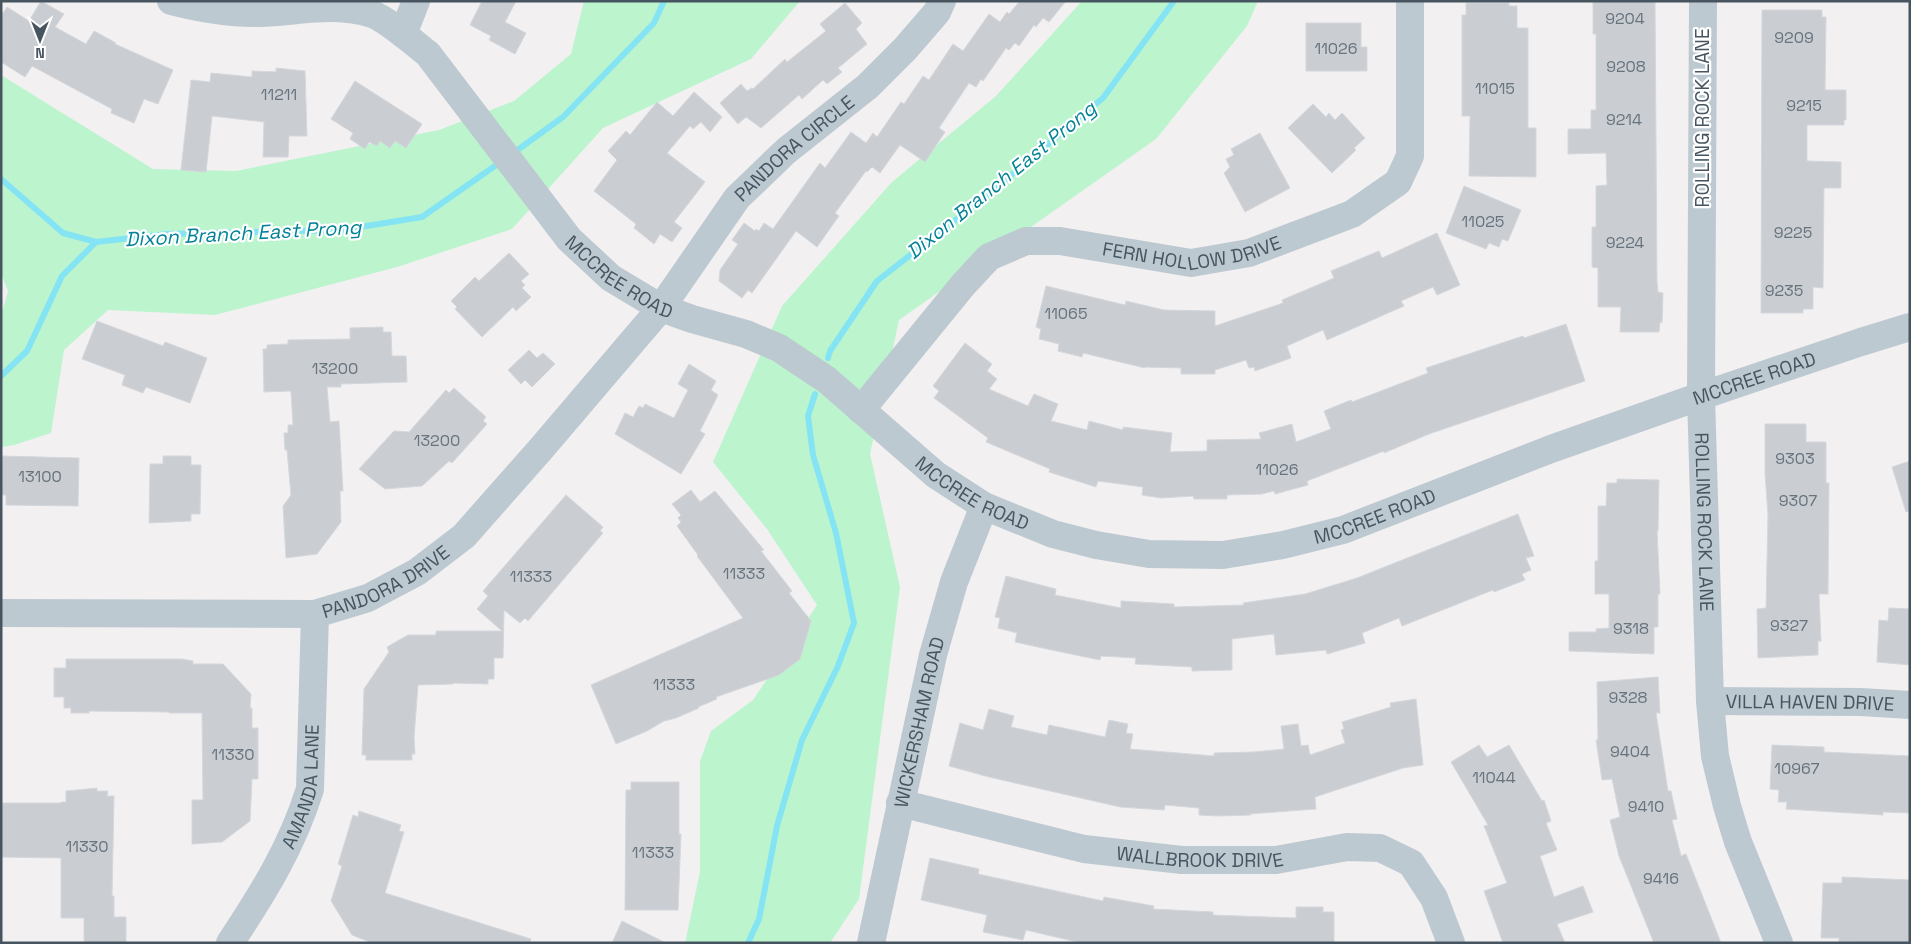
<svg xmlns="http://www.w3.org/2000/svg" width="1911" height="944" viewBox="0 0 1911 944" font-family="'Space Grotesk',sans-serif">
<style>
.green{fill:#bcf4ce}
.lines{fill:none;stroke-linecap:round;stroke-linejoin:round}
.stream{stroke:#85e4f4;stroke-width:6}
.building{fill:#caced3;stroke:#d4d7dc}
.minor{stroke:#bdc9d1;stroke-width:28}
.labels{text-anchor:middle;dominant-baseline:central;stroke-width:4.5;stroke-linejoin:round;paint-order:stroke}
.number-label{font-size:16px;fill:#67737d}
.street-label{font-size:19px;fill:#465560;stroke:#fff}
.water-label{font-size:20px;font-style:italic;fill:#038297;stroke:#fff}
</style>
<rect width="100%" height="100%" fill="#f3f0f1"/>
<!-- green -->
<g class="green">
<polygon points="584,1 800,1 751,59 603,128 512,229 397,267 215,315 108,310 64,350 51,433 14,445 1,447 1,316 8,291 1,273 1,75 153,169 236,171 439,130 514,101 571,54"/>
<polygon points="1082,1 1258,1 1247,26 1156,139 899,320 870,454 900,587 859,899 830,943 685,943 700,872 700,761 711,731 753,700 817,605 767,529 713,462 782,306 892,182 996,96"/>
</g>
<g class="lines">
<!-- stream -->
<g class="stream">
<polyline points="512,154 563,117 654,23 664,1"/>
<polyline points="1,179 63,233 96,242"/>
<polyline points="828,358 830,351 877,281 985,197 1103,98 1174,1"/>
<polyline points="1,376 27,351 62,276 96,242 167,234 342,230 422,217 502,161"/>
<polyline points="748,943 759,919 777,826 802,740 838,666 854,623 836,533 813,455 808,416 815,394"/>
</g>
</g>
<!-- building -->
<g class="building">
<polygon points="41,1 64,14 55,27 86,44 94,31 116,43 115,44 173,70 158,104 144,99 134,123 111,113 112,109 32,66 25,77 1,62 1,16 7,7 29,21"/>
<polygon points="482,1 516,1 505,22 526,33 515,54 489,40 491,36 470,25"/>
<polygon points="1020,1 1066,1 1049,22 1043,18 1036,27 1034,25 1019,46 1015,43 1009,50 1006,48 983,81 981,79 976,87 969,83 939,128 945,132 925,162 900,145 880,173 872,167 867,172 866,171 835,213 839,216 817,247 796,231 752,293 748,290 742,298 719,281 720,270 738,244 732,240 744,223 755,231 756,229 759,231 764,223 773,229 820,163 825,168 851,132 866,143 873,133 877,137 901,102 904,104 923,76 929,80 953,44 963,51 989,14 1000,22 1007,12 1009,14"/>
<polygon points="1593,1 1655,1 1657,282 1658,292 1663,293 1662,323 1660,322 1659,332 1620,332 1621,307 1598,307 1598,268 1592,267 1592,227 1596,227 1596,186 1607,185 1606,153 1568,154 1568,129 1591,129 1591,110 1596,110 1596,34 1593,34"/>
<polygon points="845,3 862,23 856,29 867,44 838,68 842,72 827,84 823,80 802,99 799,95 761,128 746,117 738,124 720,103 741,84 747,91 752,88 753,89 785,59 787,62 826,31 820,24"/>
<polygon points="1466,3 1509,3 1509,6 1517,6 1517,28 1528,28 1528,128 1536,128 1536,177 1469,176 1470,116 1462,116 1462,15 1466,15"/>
<polygon points="1762,10 1822,10 1822,17 1826,17 1825,90 1846,90 1846,120 1844,120 1844,125 1807,125 1807,161 1841,162 1841,188 1824,188 1823,288 1813,287 1813,309 1803,309 1803,313 1761,313"/>
<polygon points="1306,23 1361,23 1361,47 1367,47 1367,71 1306,71"/>
<polygon points="276,68 305,71 307,136 289,136 288,157 263,157 264,122 212,116 206,172 181,170 191,80 210,82 211,73 252,77 252,71 276,72"/>
<polygon points="355,81 422,124 406,148 395,141 390,148 380,141 377,146 369,142 365,149 350,139 353,133 331,119"/>
<polygon points="694,92 722,117 710,132 701,122 693,129 690,126 667,153 705,182 674,222 682,228 672,242 660,234 654,244 634,228 636,224 594,191 617,160 608,151 626,131 630,135 657,102 673,116"/>
<polygon points="1313,104 1326,117 1329,113 1335,120 1342,113 1365,138 1354,148 1356,150 1332,173 1288,128"/>
<polygon points="1260,133 1290,188 1245,212 1224,173 1230,167 1226,159 1234,155 1231,149"/>
<polygon points="1464,186 1521,210 1508,241 1502,239 1499,247 1489,243 1486,249 1446,233"/>
<polygon points="1437,233 1460,285 1437,295 1433,287 1401,301 1404,306 1327,340 1323,330 1287,346 1291,358 1255,371 1254,367 1249,368 1246,360 1215,370 1215,374 1181,374 1181,368 1145,367 1145,368 1083,353 1082,357 1058,351 1059,344 1039,339 1041,329 1036,327 1046,286 1125,305 1126,301 1164,310 1215,311 1215,326 1283,303 1282,300 1334,278 1331,271 1379,251 1382,258"/>
<polygon points="509,253 529,274 521,281 525,285 522,288 531,297 516,311 513,307 482,337 455,309 457,307 451,301 475,277 479,281"/>
<polygon points="97,321 163,346 165,342 207,358 190,403 146,387 143,393 122,385 125,375 82,359"/>
<polygon points="1566,324 1585,381 1429,434 1384,453 1384,451 1307,481 1308,485 1275,494 1274,491 1262,494 1227,495 1227,499 1194,499 1193,496 1161,498 1142,495 1143,487 1098,481 1096,487 1049,472 1050,469 986,442 988,438 934,398 939,391 933,386 965,343 992,364 987,371 997,379 989,389 1028,406 1034,394 1058,404 1051,421 1087,430 1089,421 1123,430 1123,427 1172,433 1170,452 1207,451 1207,440 1261,439 1259,433 1292,424 1296,442 1331,429 1324,411 1351,400 1352,402 1428,373 1426,368 1523,336 1524,338"/>
<polygon points="383,327 383,332 391,332 392,356 406,356 407,382 341,384 341,387 327,387 330,422 339,421 343,491 340,491 341,522 317,554 286,558 283,506 291,495 287,450 285,450 284,433 288,433 288,425 293,425 291,391 264,392 263,349 267,349 267,345 288,344 288,340 350,339 350,328"/>
<polygon points="529,350 537,358 543,353 555,364 532,387 525,380 521,384 508,370"/>
<polygon points="689,364 716,381 711,390 718,395 700,431 705,434 681,474 615,434 625,413 633,417 639,406 643,408 645,404 674,418 688,390 678,384"/>
<polygon points="454,388 486,417 483,421 487,424 452,463 449,461 422,486 385,489 359,469 394,431 409,432 446,390 449,393"/>
<polygon points="1765,424 1806,424 1806,442 1826,442 1826,483 1829,483 1828,594 1819,594 1821,641 1818,641 1818,655 1758,658 1757,609 1766,608 1768,515 1765,473"/>
<polygon points="1,456 79,458 78,506 6,505 6,495 1,495"/>
<polygon points="163,456 191,456 191,465 201,465 200,514 191,514 191,521 149,523 150,464 163,464"/>
<polygon points="1910,461 1910,511 1906,512 1892,467"/>
<polygon points="1617,479 1659,480 1658,531 1657,531 1660,594 1658,594 1658,627 1654,627 1654,654 1569,651 1569,632 1596,632 1596,629 1609,628 1609,594 1595,594 1595,561 1598,561 1598,506 1606,506 1607,483 1617,483"/>
<polygon points="691,490 700,502 715,491 764,550 761,551 792,591 789,593 811,621 800,659 779,675 716,697 717,699 698,707 699,708 676,718 664,721 647,731 616,744 591,685 743,618 697,556 698,555 677,526 681,522 678,518 681,515 672,504"/>
<polygon points="566,495 603,527 600,531 603,533 528,621 525,618 520,623 504,610 503,658 494,658 494,679 488,679 488,684 453,683 453,684 418,685 414,738 415,754 412,754 412,760 366,760 366,755 362,755 364,689 389,652 387,647 408,635 436,635 436,631 502,631 477,609 488,596 483,591"/>
<polygon points="1518,514 1534,556 1526,558 1531,570 1522,574 1525,580 1494,592 1493,590 1402,626 1399,618 1362,633 1365,643 1327,654 1326,650 1276,655 1274,634 1232,639 1232,670 1192,671 1192,667 1135,664 1136,658 1101,656 1100,660 1047,649 1015,642 1017,633 998,628 1000,618 995,617 1006,576 1056,589 1055,595 1121,608 1121,601 1174,604 1174,607 1244,605 1243,603 1305,594 1357,578"/>
<polygon points="1889,608 1910,609 1910,665 1877,662 1879,620 1888,621"/>
<polygon points="66,659 182,659 193,661 193,664 223,664 251,694 250,708 252,708 252,728 258,728 258,779 252,779 250,821 222,842 192,844 192,800 203,800 202,713 169,713 169,712 89,711 89,713 71,713 71,708 64,708 64,697 54,697 54,668 66,668"/>
<polygon points="1658,677 1660,713 1656,713 1668,791 1671,791 1677,819 1672,820 1681,856 1686,854 1721,943 1654,943 1619,856 1610,820 1620,817 1612,779 1602,780 1596,740 1598,740 1597,682"/>
<polygon points="1416,699 1423,765 1403,768 1315,797 1316,809 1250,814 1251,815 1217,816 1199,815 1199,808 1165,805 1164,810 1120,807 989,777 949,766 960,723 983,730 989,709 1014,716 1011,727 1047,735 1049,725 1105,737 1109,720 1128,724 1126,733 1133,734 1130,749 1214,756 1214,753 1254,752 1284,749 1281,726 1298,724 1301,746 1308,745 1310,755 1345,743 1341,730 1344,729 1342,722 1391,707 1390,703"/>
<polygon points="1479,745 1487,757 1509,745 1542,801 1544,800 1551,821 1546,823 1557,850 1540,856 1554,897 1583,886 1593,912 1557,924 1565,943 1503,943 1484,891 1507,883 1484,826 1488,825 1451,762"/>
<polygon points="1772,745 1824,747 1824,752 1910,756 1910,813 1883,812 1883,815 1786,809 1787,802 1778,802 1779,790 1770,789"/>
<polygon points="631,782 679,782 679,834 681,834 678,910 625,910 626,790 631,790"/>
<polygon points="97,788 97,791 108,791 107,796 114,796 112,896 114,896 114,917 126,917 126,943 84,943 84,918 61,918 61,858 1,857 1,803 61,803 61,802 66,802 66,791"/>
<polygon points="359,811 401,825 399,831 404,832 385,893 531,939 530,943 372,943 352,935 331,901 342,866 338,864 343,848 353,815 358,817"/>
<polygon points="930,858 979,869 978,874 1103,901 1104,897 1154,906 1153,909 1213,912 1213,915 1296,918 1296,907 1323,907 1323,912 1334,912 1334,943 1081,943 1026,930 1023,940 983,932 987,915 921,900"/>
<polygon points="1842,877 1910,880 1910,943 1839,942 1839,938 1821,938 1823,883 1842,883"/>
<polygon points="622,921 666,943 612,943"/>
</g>
<g class="lines">
<!-- minor -->
<g class="minor">
<path id="s1" d="M171 1C198 8 225 13 254 13 294 13 333 1 372 14 388 20 414 43 428 54L569 239 611 278 661 308 692 319 746 334 779 348 827 380 936 475 984 506 1053 534 1096 545 1149 554 1223 555 1283 545 1343 530 1551 449 1701 396 1861 342 1910 327"/>
<path id="s2" d="M1703 1 1701 396 1710 701 1715 756 1727 806 1738 842 1779 943"/>
<polyline points="403,34 416,1"/>
<path id="s3" d="M861 410 963 285 989 257 1026 241H1060L1191 263 1249 253 1352 214 1398 182 1410 156V1"/>
<path id="s4" d="M1 613 315 614 368 598 417 572 464 536 540 450 661 308 737 198 786 151 868 86 905 49 937 12 942 1"/>
<path id="s5" d="M1710 701 1861 702 1910 705"/>
<path id="s6" d="M900 803 1084 849 1182 860H1276L1347 847 1380 848 1411 863 1434 898 1451 943"/>
<path id="s7" d="M230 943C263 893 292 847 310 789L315 614"/>
<path id="s8" d="M871 943 933 655 954 582 984 506"/>
</g>
</g>
<g class="labels">
<!-- number labels -->
<g class="number-label">
<text x="1625" y="18">9204</text>
<text x="1794" y="37">9209</text>
<text x="1336" y="48">11026</text>
<text x="1626" y="66">9208</text>
<text x="1495" y="88">11015</text>
<text x="279" y="94">11211</text>
<text x="1804" y="105">9215</text>
<text x="1624" y="119">9214</text>
<text x="1483" y="221">11025</text>
<text x="1793" y="232">9225</text>
<text x="1625" y="242">9224</text>
<text x="1784" y="290">9235</text>
<text x="1066" y="313">11065</text>
<text x="335" y="368">13200</text>
<text x="437" y="440">13200</text>
<text x="1795" y="458">9303</text>
<text x="1277" y="469">11026</text>
<text x="40" y="476">13100</text>
<text x="1798" y="500">9307</text>
<text x="744" y="573">11333</text>
<text x="531" y="576">11333</text>
<text x="1789" y="625">9327</text>
<text x="1631" y="628">9318</text>
<text x="674" y="684">11333</text>
<text x="1628" y="697">9328</text>
<text x="1630" y="751">9404</text>
<text x="233" y="754">11330</text>
<text x="1797" y="768">10967</text>
<text x="1494" y="777">11044</text>
<text x="1646" y="806">9410</text>
<text x="87" y="846">11330</text>
<text x="653" y="852">11333</text>
<text x="1661" y="878">9416</text>
</g>
<!-- street labels -->
<g class="street-label">
<text transform="translate(1702 118) rotate(-90)">ROLLING ROCK LANE</text>
<text stroke="none"><textPath href="#s4" startOffset="995">PANDORA CIRCLE</textPath></text>
<text stroke="none"><textPath href="#s3" startOffset="408">FERN HOLLOW DRIVE</textPath></text>
<text stroke="none"><textPath href="#s1" startOffset="568">MCCREE ROAD</textPath></text>
<text stroke="none"><textPath href="#s1" startOffset="1812">MCCREE ROAD</textPath></text>
<text stroke="none"><textPath href="#s1" startOffset="988">MCCREE ROAD</textPath></text>
<text stroke="none"><textPath href="#s1" startOffset="1408">MCCREE ROAD</textPath></text>
<text stroke="none"><textPath href="#s2" startOffset="521">ROLLING ROCK LANE</textPath></text>
<text stroke="none"><textPath href="#s4" startOffset="392">PANDORA DRIVE</textPath></text>
<text stroke="none"><textPath href="#s5" startOffset="100">VILLA HAVEN DRIVE</textPath></text>
<text stroke="none"><textPath href="#s8" startOffset="226">WICKERSHAM ROAD</textPath></text>
<text stroke="none"><textPath href="#s7" startOffset="175">AMANDA LANE</textPath></text>
<text stroke="none"><textPath href="#s6" startOffset="306">WALLBROOK DRIVE</textPath></text>
</g>
<!-- water labels -->
<g class="water-label">
<text transform="translate(1001 180) rotate(-39)">Dixon Branch East Prong</text>
<text transform="translate(243 233) rotate(-3)">Dixon Branch East Prong</text>
</g>
</g>
<!-- border -->
<rect width="1911" height="944" fill="none" stroke="#465560" stroke-width="5"/>
<!-- north arrow -->
<g transform="translate(40 40) rotate(180)" stroke="#ffffff" stroke-width="4" paint-order="stroke">
<path d="M0-4L9 19L0 12L-9 19Z" fill="#465560"/>
<text y="-8" font-size="14" font-weight="bold" text-anchor="middle" fill="#465560">N</text>
</g>
</svg>
